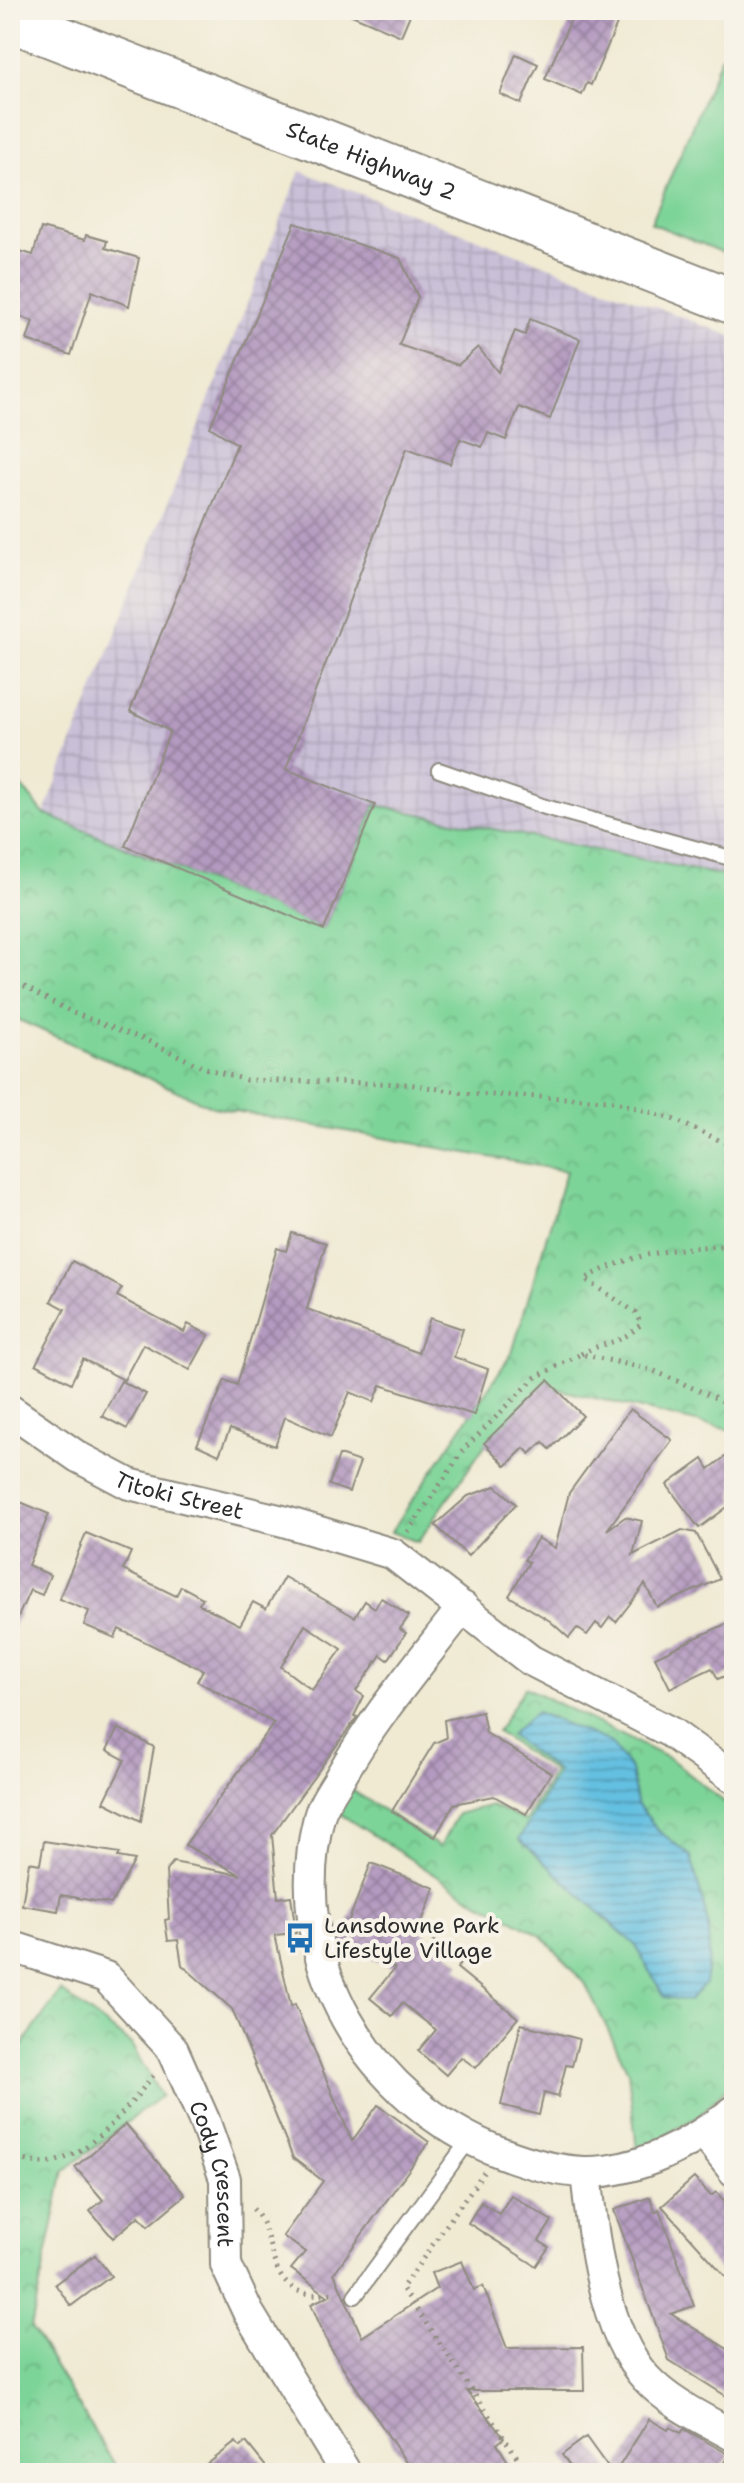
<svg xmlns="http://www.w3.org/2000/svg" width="744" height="2483" viewBox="0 0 744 2483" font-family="'Shantell Sans',sans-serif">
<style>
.industrial{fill:url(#industrial-grid)}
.green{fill:#7dd498;stroke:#548062;stroke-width:2}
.park{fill:url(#park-crowns);stroke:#548062;stroke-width:2}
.water{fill:url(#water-rules);stroke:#477686;stroke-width:2}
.building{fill:url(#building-cross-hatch);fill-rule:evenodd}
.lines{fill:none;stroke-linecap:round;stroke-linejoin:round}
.lane-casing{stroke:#8e8a7f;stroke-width:18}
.street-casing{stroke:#8e8a7f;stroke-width:34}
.highway-casing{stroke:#8e8a7f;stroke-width:48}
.path{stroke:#8e8a7f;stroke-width:5;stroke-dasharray:2 6;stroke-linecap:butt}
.lane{stroke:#fff;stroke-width:14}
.street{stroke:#fff;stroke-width:30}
.highway{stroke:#fff;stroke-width:44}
.labels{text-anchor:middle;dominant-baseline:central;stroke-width:8;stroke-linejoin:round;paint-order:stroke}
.street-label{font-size:22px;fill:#2b2b2b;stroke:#f7f3e8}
.poi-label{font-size:22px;fill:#2b2b2b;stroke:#f7f3e8;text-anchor:start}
</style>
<defs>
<pattern id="industrial-grid" width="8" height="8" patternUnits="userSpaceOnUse" patternTransform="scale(2)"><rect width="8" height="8" fill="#c9bfd7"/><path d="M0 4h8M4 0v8" fill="none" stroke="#ada4b9"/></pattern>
<pattern id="park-crowns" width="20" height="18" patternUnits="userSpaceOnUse" patternTransform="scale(2)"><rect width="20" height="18" fill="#7dd498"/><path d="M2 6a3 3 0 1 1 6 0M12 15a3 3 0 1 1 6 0" fill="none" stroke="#6cb683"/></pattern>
<pattern id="water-rules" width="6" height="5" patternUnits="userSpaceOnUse" patternTransform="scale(2)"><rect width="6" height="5" fill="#63c0e1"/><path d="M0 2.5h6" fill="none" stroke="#529cb7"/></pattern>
<pattern id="building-cross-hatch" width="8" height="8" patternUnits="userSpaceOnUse" patternTransform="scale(2)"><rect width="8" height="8" fill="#b49ac0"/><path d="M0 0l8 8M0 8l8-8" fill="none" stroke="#937e9c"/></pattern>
</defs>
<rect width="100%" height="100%" fill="#f7f3e8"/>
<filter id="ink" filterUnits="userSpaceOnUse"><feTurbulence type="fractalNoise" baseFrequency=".0125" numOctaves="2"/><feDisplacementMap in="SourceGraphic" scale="16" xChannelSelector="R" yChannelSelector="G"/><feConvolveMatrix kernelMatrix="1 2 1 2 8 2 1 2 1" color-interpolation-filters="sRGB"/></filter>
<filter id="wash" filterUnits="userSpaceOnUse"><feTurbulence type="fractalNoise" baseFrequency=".006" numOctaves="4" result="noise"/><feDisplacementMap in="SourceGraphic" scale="32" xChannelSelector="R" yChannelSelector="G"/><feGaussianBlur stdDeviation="1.8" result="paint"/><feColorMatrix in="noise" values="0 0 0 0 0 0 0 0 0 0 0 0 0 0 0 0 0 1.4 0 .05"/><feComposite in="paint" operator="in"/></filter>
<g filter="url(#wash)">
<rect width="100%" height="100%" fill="#f0ead3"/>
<!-- industrial -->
<polygon class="industrial" points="300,171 734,337 734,878 376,805 324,929 44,814"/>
<!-- green -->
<polygon class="green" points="734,27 734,257 651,223"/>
<!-- park -->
<g class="park">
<polygon points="10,772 44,814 324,929 375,805 734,878 734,1431 557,1389 485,1445 418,1542 391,1532 512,1353 566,1171 213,1107 10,1016"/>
<polygon points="525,1687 672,1760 734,1810 734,2080 699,2116 637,2151 628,2071 585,1983 541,1935 468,1896 337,1812 352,1790 440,1847 457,1814 491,1805 525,1821 554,1772 497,1732"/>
<polygon points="61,1991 131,2044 161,2096 64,2171 31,2328 120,2473 10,2473 10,2062"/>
</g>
<!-- water -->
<polygon class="water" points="536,1712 610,1742 631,1770 637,1804 659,1831 691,1856 708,1923 709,1956 705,1983 689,2001 664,1997 636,1946 519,1839 558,1772 510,1735"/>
<g id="blocks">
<!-- building -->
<g class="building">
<polygon points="340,10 412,10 401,36"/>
<polygon points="575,10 623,10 591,85 587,83 582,95 545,79"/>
<polygon points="516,54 538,64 521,104 500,94"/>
<polygon points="295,223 400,258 418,297 399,345 458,365 478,347 498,372 515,331 525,335 530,319 580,339 550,419 519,407 506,440 488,433 482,447 460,439 450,464 407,448 286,769 375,805 324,930 125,846 170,731 130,711 237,444 210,427"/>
<polygon points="41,228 85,240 86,235 107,241 105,248 139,258 129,306 92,291 71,355 27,340 33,321 10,313 10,291 20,251 33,255"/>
<polygon points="292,1233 326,1243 307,1309 418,1353 430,1318 463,1329 454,1357 488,1369 474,1415 381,1385 374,1402 350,1392 331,1437 285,1417 275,1446 230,1429 219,1455 197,1445 225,1380 237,1385 277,1248 286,1251"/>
<polygon points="72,1261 122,1288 117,1296 184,1332 188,1324 209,1335 190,1370 143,1344 124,1380 83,1359 71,1383 36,1364 65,1309 51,1301"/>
<polygon points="548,1380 583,1416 550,1449 543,1442 530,1454 524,1448 506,1466 484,1443"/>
<polygon points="121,1381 146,1394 127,1429 102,1416"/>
<polygon points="630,1409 672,1440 607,1530 625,1517 642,1521 633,1555 682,1530 696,1533 720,1579 657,1607 645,1584 616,1622 610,1617 602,1628 596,1623 587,1635 577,1628 569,1638 550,1621 509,1596 529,1562 524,1560 538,1538 555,1548 569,1493"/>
<polygon points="734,1450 734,1502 699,1528 667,1485 703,1459 709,1469"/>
<polygon points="339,1455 360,1462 349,1492 329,1485"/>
<polygon points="496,1486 516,1504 468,1556 435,1525 468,1496"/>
<polygon points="18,1501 49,1514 28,1565 50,1575 42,1595 30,1590 10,1635 10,1521"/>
<path d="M86 1533 131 1552 123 1570 176 1596 181 1586 203 1598 199 1604 240 1625 253 1602 266 1609 284 1577 355 1617 365 1601 375 1608 381 1598 409 1616 400 1629 406 1633 388 1660 381 1655 356 1691 364 1696 354 1716 357 1717 272 1835 278 1898 291 1896 296 1933 275 1935 291 2006 295 2004 352 2141 378 2105 429 2142 334 2273 362 2337 437 2288 431 2273 462 2261 474 2290 483 2286 507 2348 583 2347 584 2391H467L504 2438 497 2444 515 2473H413L329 2346 311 2304 328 2296 291 2269 305 2252 283 2236 323 2181 293 2158 232 2009 182 1965 178 1940 168 1941 165 1920 169 1919 166 1871 173 1862 241 1875 185 1845 274 1723 197 1681 203 1670 119 1629 115 1638 84 1625 89 1611 59 1599ZM305 1625 342 1649 312 1690 281 1667Z"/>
<polygon points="734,1620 734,1672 718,1679 712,1668 670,1688 655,1657"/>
<polygon points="482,1712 486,1733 551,1773 526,1814 494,1796 454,1804 435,1837 392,1811 434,1743 446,1738 444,1720"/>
<polygon points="118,1728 154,1747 141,1821 104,1802 125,1760 107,1750"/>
<polygon points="44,1841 120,1853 118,1857 135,1860 111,1904 61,1895 58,1911 22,1905 29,1862 40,1864"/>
<polygon points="371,1863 435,1888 419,1929 461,1963 457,1968 518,2018 476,2068 461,2057 446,2075 418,2051 436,2030 402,2003 392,2016 370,1998 395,1968 339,1946"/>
<polygon points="521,2024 579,2039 572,2066 566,2065 558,2097 544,2093 539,2115 501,2105"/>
<polygon points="126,2124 185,2195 148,2226 139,2216 113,2238 90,2211 103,2200 75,2167"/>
<polygon points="694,2178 711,2196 716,2192 734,2211 734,2286 662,2206"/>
<polygon points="511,2195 552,2221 539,2241 549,2247 536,2266 468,2223 481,2202 499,2214"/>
<polygon points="650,2197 655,2212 659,2209 694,2306 671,2314 734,2353 734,2401 669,2360 614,2210"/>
<polygon points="95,2255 111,2276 71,2306 55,2284"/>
<polygon points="649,2419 668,2430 670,2427 681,2433 684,2429 730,2455 718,2473 615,2473"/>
<polygon points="586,2437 612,2473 575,2473 562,2455"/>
<polygon points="236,2442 240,2447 246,2442 271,2473 196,2473"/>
</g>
</g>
</g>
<g filter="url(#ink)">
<use href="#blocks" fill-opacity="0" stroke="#8e8a7f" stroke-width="2"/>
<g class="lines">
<!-- lane casing -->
<g class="lane-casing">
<g id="lane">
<polyline points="439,770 545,807 734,859"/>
<polyline points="355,2296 469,2140"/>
</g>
</g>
<!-- street casing -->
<g class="street-casing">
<g id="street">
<path id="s1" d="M10 1410 78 1457 129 1484 283 1521 393 1554 530 1660 670 1732 734 1778"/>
<path d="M463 1607C420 1663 373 1718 339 1779 332 1791 322 1804 319 1817 283 1960 368 2102 502 2153 528 2163 556 2171 584 2172 638 2173 693 2143 734 2111"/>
<path id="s2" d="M10 1946 106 1977 173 2050 204 2120 225 2179 226 2265 248 2312 346 2473"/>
<polyline points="705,2134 734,2171"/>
<path d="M586 2172C592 2232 603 2332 646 2378 670 2404 704 2419 734 2436"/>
</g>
</g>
<!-- highway casing -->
<g class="highway-casing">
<g id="highway">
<path id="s3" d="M10 19 734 302"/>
</g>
</g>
<!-- path -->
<g class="path">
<polyline points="10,979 73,1013 146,1040 202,1067 246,1080 408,1084 471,1094 610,1100 670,1118 734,1147"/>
<path d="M581 1354C606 1340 619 1346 641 1324L635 1312 585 1279C630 1253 683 1246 734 1246"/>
<polyline points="408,1532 464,1449 536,1377 581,1354 652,1370 734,1406"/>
<path d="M10 2157C20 2159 31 2162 41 2163 85 2164 131 2104 155 2073"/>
<polyline points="484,2172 402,2288 528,2473"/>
<path d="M253 2209C276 2232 265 2284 305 2293 316 2296 326 2293 337 2293"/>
</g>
<!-- lane -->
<use href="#lane" class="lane"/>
<!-- street -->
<use href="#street" class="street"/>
<!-- highway -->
<use href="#highway" class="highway"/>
</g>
</g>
<!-- icons -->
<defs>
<g id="bus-bare" transform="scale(2.4)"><path d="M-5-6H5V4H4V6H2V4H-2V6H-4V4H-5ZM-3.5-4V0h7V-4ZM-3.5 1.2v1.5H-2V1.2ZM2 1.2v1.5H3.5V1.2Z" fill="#1f6fb2" stroke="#f7f3e8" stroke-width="2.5" paint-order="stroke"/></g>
</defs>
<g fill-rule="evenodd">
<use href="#bus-bare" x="300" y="1938"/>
</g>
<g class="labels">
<!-- street labels -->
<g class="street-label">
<text stroke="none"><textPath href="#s3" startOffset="388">State Highway 2</textPath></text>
<text stroke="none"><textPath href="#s1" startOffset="192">Titoki Street</textPath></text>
<text stroke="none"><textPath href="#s2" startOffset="332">Cody Crescent</textPath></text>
</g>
<!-- poi labels -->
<g class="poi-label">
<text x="324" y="1925">Lansdowne Park<tspan x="324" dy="25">Lifestyle Village</tspan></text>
</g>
</g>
<!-- margin -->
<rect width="744" height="2483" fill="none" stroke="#f7f3e8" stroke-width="40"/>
</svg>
